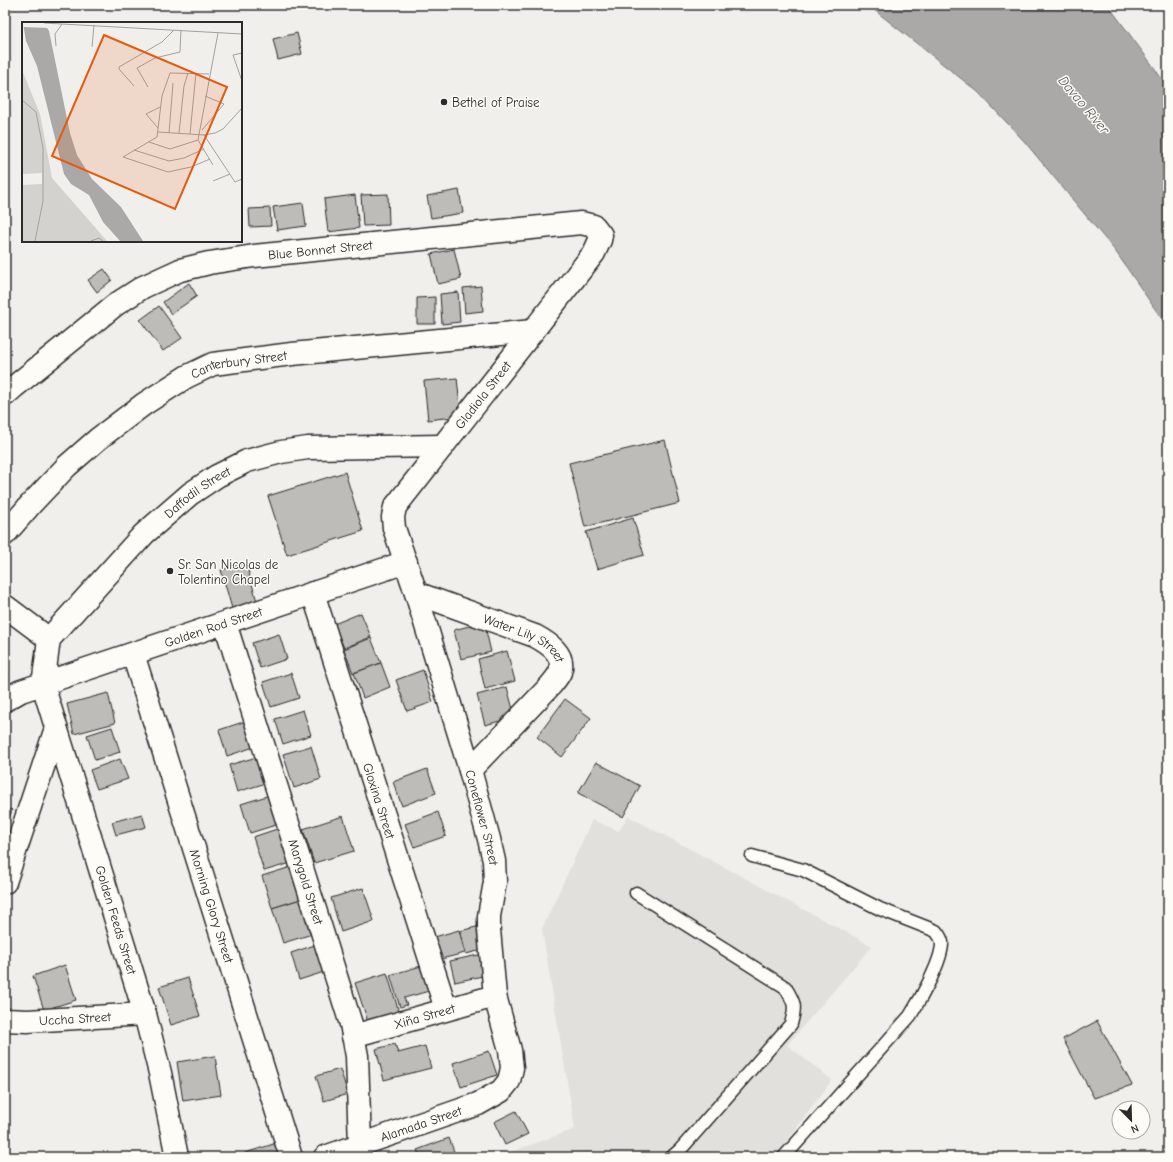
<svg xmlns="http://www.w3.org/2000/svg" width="1173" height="1162" viewBox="0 0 1173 1162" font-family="'Comic Neue',sans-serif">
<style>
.built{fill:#e1e0dc}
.water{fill:#aaa9a7;stroke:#777775}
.building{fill:#bdbcb8;stroke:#2b2b2b}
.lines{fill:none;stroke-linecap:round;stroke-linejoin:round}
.lane-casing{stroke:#2b2b2b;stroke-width:15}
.street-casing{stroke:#2b2b2b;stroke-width:25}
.lane{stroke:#fdfcf7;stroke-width:12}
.street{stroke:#fdfcf7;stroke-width:22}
.poi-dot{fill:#2b2b2b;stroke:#fdfcf7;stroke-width:1.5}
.labels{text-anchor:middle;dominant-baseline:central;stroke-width:3;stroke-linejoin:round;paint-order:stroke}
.poi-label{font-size:13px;fill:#2b2b2b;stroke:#fdfcf7;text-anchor:start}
.street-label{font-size:13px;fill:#2b2b2b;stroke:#fdfcf7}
.water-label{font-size:14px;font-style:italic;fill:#575756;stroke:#fdfcf7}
.inset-road{fill:none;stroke:#a1a19e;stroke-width:1}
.view{fill:#e8590c;fill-opacity:0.15;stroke:#e8590c;stroke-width:2}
.inset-edge{fill:none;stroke:#2b2b2b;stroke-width:2}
</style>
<rect width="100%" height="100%" fill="#f0efeb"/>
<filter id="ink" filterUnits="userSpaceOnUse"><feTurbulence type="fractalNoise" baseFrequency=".025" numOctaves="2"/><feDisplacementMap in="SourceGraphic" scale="8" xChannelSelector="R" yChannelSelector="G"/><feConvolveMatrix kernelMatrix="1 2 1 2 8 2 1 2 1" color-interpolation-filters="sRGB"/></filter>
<g filter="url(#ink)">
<!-- built -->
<polygon class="built" points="628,816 872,946 787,1045 832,1080 775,1157 497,1157 575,1129 542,929 592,820 619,831"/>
<!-- water -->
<polygon class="water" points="868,5 1108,5 1153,66 1168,88 1168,328 1116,252 1024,141 978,92"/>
<!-- building -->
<g class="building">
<polygon points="297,33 302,54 278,60 273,39"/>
<polygon points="459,190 463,213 431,218 427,196"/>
<polygon points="388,194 389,225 363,226 361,195"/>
<polygon points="355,195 359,228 328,232 324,199"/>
<polygon points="303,203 306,226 277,230 273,207"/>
<polygon points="270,208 271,226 250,227 249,209"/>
<polygon points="454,249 461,279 438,284 431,254"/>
<polygon points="104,269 112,280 97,292 88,280"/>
<polygon points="189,283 197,296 171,314 163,302"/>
<polygon points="481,286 483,311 465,313 463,288"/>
<polygon points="458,292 460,322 442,324 440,294"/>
<polygon points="435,297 435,324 417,324 417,298"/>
<polygon points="159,306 182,338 163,351 140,320"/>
<polygon points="457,378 461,416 428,420 424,381"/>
<polygon points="665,440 680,503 585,527 569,463"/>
<polygon points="345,472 363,531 287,555 268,496"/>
<polygon points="633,518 644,555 597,569 586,532"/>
<polygon points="246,563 258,605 233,612 221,570"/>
<polygon points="361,613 371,637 344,648 334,624"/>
<polygon points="484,622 491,652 461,659 454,630"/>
<polygon points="279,634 287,659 260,668 252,643"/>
<polygon points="371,638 381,663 353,673 344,649"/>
<polygon points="507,651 515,681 485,689 478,659"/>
<polygon points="381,663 390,687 363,698 354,673"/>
<polygon points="423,670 433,702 407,711 396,680"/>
<polygon points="291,673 299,698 271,707 263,682"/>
<polygon points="507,687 515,717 485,725 477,695"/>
<polygon points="108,693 115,723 74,734 67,704"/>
<polygon points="565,699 591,718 562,757 537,737"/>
<polygon points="303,710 311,735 283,744 275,719"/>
<polygon points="246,721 254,747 227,756 219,730"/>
<polygon points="112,727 120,752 95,760 87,735"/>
<polygon points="311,746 321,779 294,788 283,754"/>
<polygon points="257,757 266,783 237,792 229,765"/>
<polygon points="120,759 128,779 97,789 90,770"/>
<polygon points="596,762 640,786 623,817 578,793"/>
<polygon points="427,769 436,793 402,806 393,782"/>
<polygon points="270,795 279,824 250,833 241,804"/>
<polygon points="5,808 12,810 5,830"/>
<polygon points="438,812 446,836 414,847 405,824"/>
<polygon points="142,814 146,827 116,835 112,822"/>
<polygon points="343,816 354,851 314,863 303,829"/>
<polygon points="280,828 291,863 264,871 253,837"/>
<polygon points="291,867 301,899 272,908 262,876"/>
<polygon points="363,888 374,921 341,932 331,898"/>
<polygon points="301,899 312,934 283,943 272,908"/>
<polygon points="480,926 486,949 466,954 460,931"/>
<polygon points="459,930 465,953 437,960 431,938"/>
<polygon points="315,945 324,972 299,980 291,953"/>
<polygon points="483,954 487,975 455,982 450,961"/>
<polygon points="65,965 76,1000 44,1010 33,976"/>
<polygon points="421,966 429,991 404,998 407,1005 400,1007 390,975"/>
<polygon points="387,973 399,1012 368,1022 355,983"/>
<polygon points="188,978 200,1016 171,1025 159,987"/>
<polygon points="1097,1021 1132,1085 1094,1098 1063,1039"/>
<polygon points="395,1044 398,1053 425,1046 431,1068 384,1080 376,1049"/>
<polygon points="489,1051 497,1075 461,1087 453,1063"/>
<polygon points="215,1056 221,1095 183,1101 177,1062"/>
<polygon points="340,1069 348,1094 324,1101 316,1076"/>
<polygon points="516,1111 528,1134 505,1145 494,1122"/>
<polygon points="449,1138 456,1157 420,1157 417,1150"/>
<polygon points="280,1142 285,1157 246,1157 245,1153"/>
</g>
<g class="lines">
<!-- lane casing -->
<g class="lane-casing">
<g id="lane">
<path d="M752 856 803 870 880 909 936 931C939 935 941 937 942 942 943 960 920 1000 910 1016L784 1157"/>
<path d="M636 893 785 987C795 1003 796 1006 791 1024L680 1150 672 1157"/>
</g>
</g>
<!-- street casing -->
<g class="street-casing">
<g id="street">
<path id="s1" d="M5 395 14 387 115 305 143 287 180 270 209 263 254 256 581 223 594 226 601 235 600 240 594 253 395 507 393 517 394 528 416 593 470 770 489 839 494 861 495 882 489 916V930L495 996 510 1050 512 1068 509 1081 501 1091 478 1104 325 1157"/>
<path id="s2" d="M5 534 31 504 67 466 98 439 144 404 186 377 213 364 292 354 533 331"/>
<path id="s3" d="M313 593 446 1009"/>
<path id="s4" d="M416 593 535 636C548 643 566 654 560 672 558 677 553 682 550 686L470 770"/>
<polyline points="5,606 49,639"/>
<path id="s5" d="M225 623 351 1024 357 1056 360 1145"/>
<path id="s6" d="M133 654 291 1157"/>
<path id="s7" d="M5 700 21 691 406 562"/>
<polyline points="5,882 56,728"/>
<path id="s8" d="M5 1020 27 1021 145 1014"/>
<path id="s9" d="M353 1036 495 996"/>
<path id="s10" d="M177 1157 160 1073 145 1014 43 685 49 639 144 534 190 494 217 476 247 461 281 452 308 448 443 446"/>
</g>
</g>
<!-- lane -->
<use href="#lane" class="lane"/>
<!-- street -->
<use href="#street" class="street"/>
</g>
</g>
<!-- markers -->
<g class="poi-dot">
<circle cx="444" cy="102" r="4"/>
<circle cx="170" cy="571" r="4"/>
</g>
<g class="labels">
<!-- poi labels -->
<g class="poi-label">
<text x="452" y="102">Bethel of Praise</text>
<text x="178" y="564">Sr. San Nicolas de<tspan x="178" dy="15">Tolentino Chapel</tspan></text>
</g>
<!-- street labels -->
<g class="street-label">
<text stroke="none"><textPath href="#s1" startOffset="358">Blue Bonnet Street</textPath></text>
<text stroke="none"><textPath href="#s2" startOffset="296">Canterbury Street</textPath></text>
<text transform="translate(483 395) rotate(-52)">Gladiola Street</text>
<text stroke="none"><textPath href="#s10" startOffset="747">Daffodil Street</textPath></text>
<text stroke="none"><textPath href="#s7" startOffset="221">Golden Rod Street</textPath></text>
<text stroke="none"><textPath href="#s4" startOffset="118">Water Lily Street</textPath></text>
<text stroke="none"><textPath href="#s3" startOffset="218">Gloxina Street</textPath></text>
<text stroke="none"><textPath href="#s1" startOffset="1311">Coneflower Street</textPath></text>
<text stroke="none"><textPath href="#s5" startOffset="271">Marygold Street</textPath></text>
<text stroke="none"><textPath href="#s6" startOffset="264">Morning Glory Street</textPath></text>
<text transform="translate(116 920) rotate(73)">Golden Feeds Street</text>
<text stroke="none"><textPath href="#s9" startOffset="74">Xiña Street</textPath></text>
<text stroke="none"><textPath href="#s8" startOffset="70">Uccha Street</textPath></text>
<text transform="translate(421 1124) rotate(-19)">Alamada Street</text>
</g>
<!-- water labels -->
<g class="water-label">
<text transform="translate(1084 105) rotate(50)">Davao River</text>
</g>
</g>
<!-- overview -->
<g transform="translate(22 22)">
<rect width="220" height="220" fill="#f0efeb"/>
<path d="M0 48 18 92 30 156 85 219H0V163L20 162V151L0 152Z" fill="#d3d2cf"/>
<path d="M1 1H22L27 9 48 111 55 133 70 157 99 185 121 219H98L81 200 67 173 49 162 42 152 15 44 4 19Z" fill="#aaa9a7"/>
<path d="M0 1H25L28 6 0 5Z" fill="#f0efeb"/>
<path class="inset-road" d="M22 1 220 12M34 24 33 12 40 2M70 25 72 3M220 31 211 33 220 59M187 52 148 51 140 74 135 115 101 135 146 150 169 145 188 137M112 64 97 47V45L140 20 152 8M126 65 115 46 133 36 158 30 159 8M0 78 14 90 21 126V179L13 219M136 106 124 92 138 85M180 108 202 82 183 74M136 110 182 113 193 111 201 107 220 86M147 111 151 61M157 111 162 64 166 51M168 112 174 51M182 113 213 160 220 157M176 118 191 143M127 120 148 127 176 118 196 11M112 128 147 139 162 136 182 127M191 159 208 152M69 219 77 216 81 219"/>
<path class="view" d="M82 13 205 65 153 187 30 134Z"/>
<rect width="220" height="220" class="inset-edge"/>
</g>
<!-- margin -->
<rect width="1173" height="1162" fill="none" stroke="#fdfcf7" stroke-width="20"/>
<rect x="10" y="10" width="1153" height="1142" fill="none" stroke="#2b2b2b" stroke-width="1.5" filter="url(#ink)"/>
<!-- north arrow -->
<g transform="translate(1131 1120) rotate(157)"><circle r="19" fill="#fdfcf7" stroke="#a9a8a5"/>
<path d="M0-3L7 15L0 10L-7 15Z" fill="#2b2b2b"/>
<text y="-6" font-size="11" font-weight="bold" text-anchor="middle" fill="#2b2b2b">N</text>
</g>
</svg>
